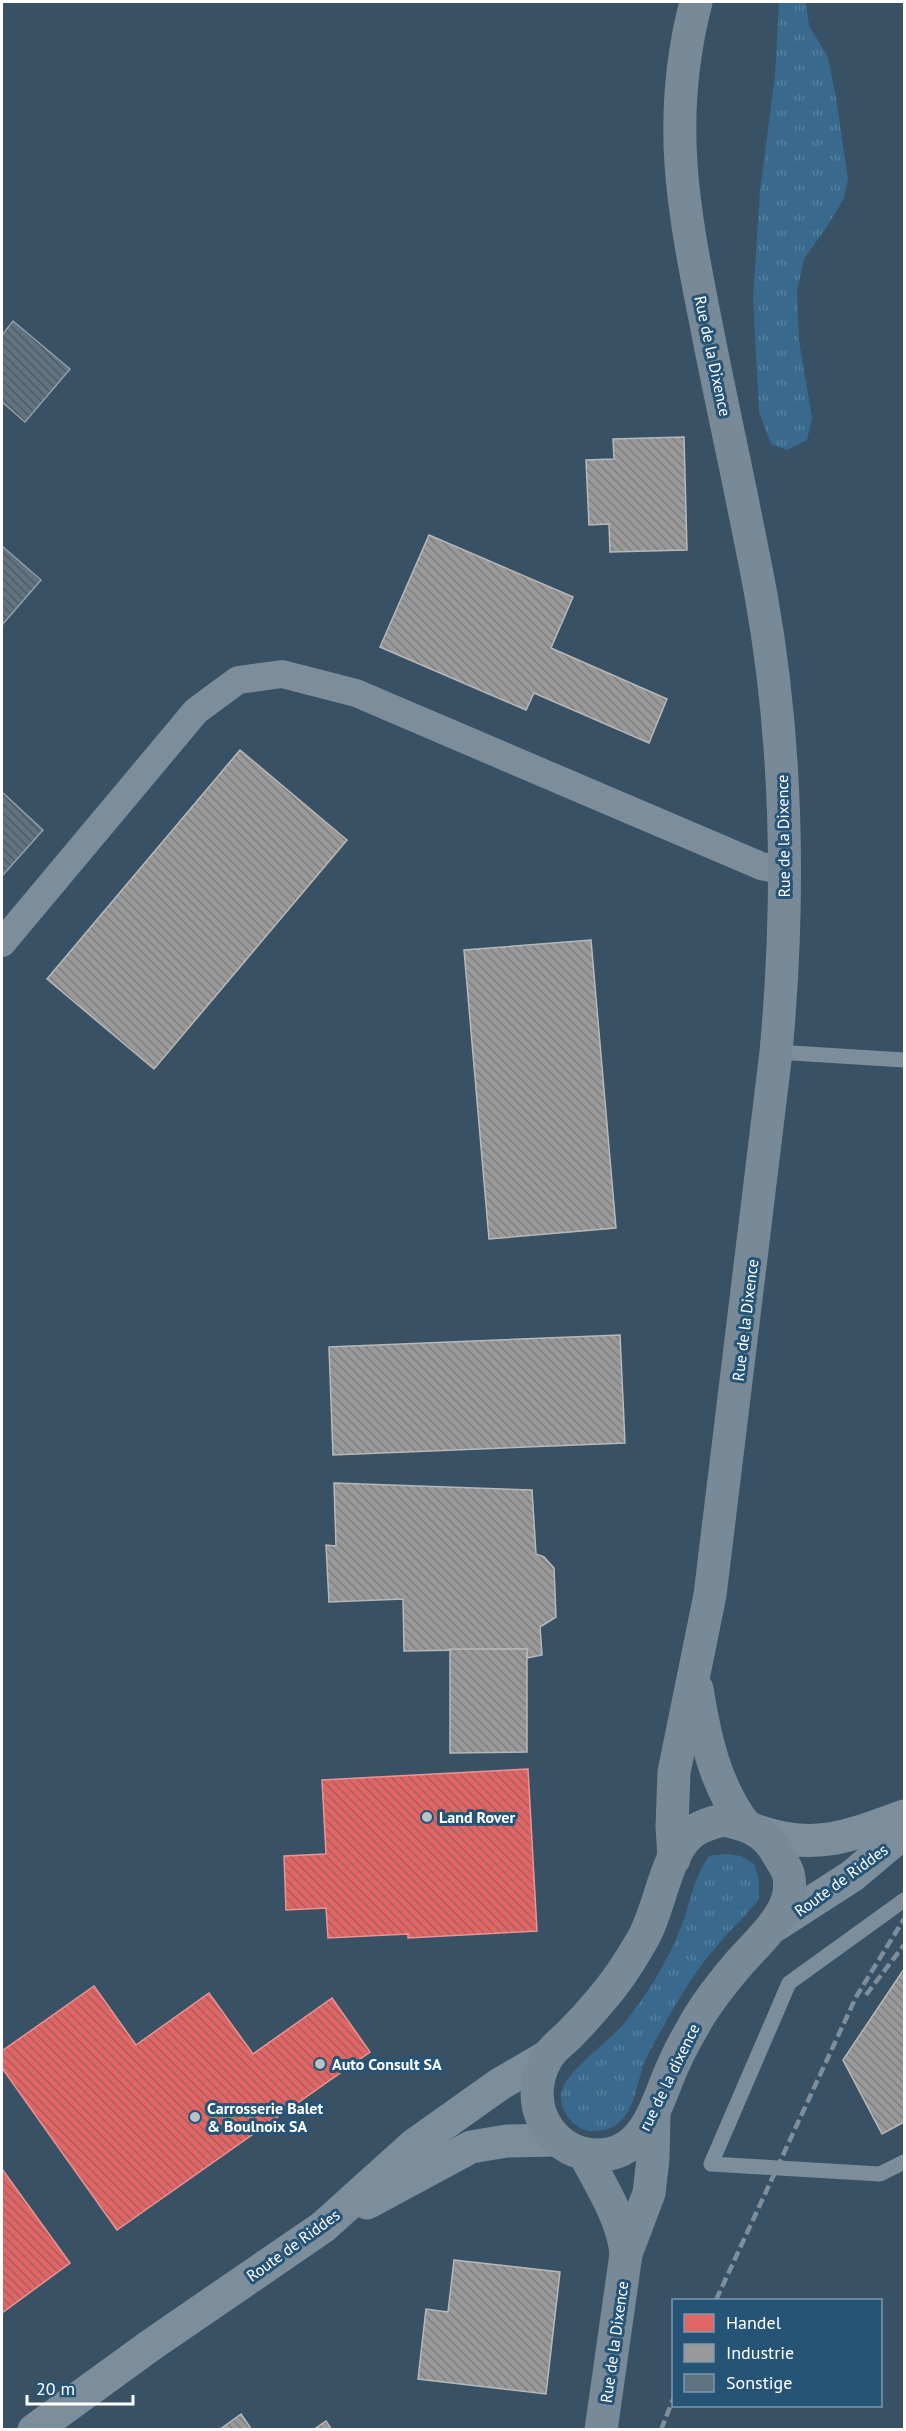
<svg xmlns="http://www.w3.org/2000/svg" width="906" height="2431" viewBox="0 0 906 2431" font-family="'PT Sans',sans-serif">
<style>
.grass{fill:url(#grass-tufts)}
.shops{fill:url(#shops-back-hatch);stroke:#e99494;stroke-width:1.5}
.industry{fill:url(#industry-back-hatch);stroke:#b8b8b8;stroke-width:1.5}
.building{fill:url(#building-back-hatch);stroke:#8f9fab;stroke-width:1.5}
.lines{fill:none;stroke-linecap:round;stroke-linejoin:round}
.service{stroke:#7c8e9b;stroke-width:15}
.minor{stroke:#7c8e9b;stroke-width:28}
.tertiary{stroke:#7c8e9b;stroke-width:33}
.secondary{stroke:#788a97;stroke-width:33}
.rail{stroke:#7e8f9b;stroke-width:4.5;stroke-dasharray:10 4.5;stroke-linecap:butt}
.poi-dot{fill:#b9c2c9;stroke:#255477;stroke-width:2}
.labels{text-anchor:middle;dominant-baseline:central;stroke-width:6;stroke-linejoin:round;paint-order:stroke}
.street-label{font-size:16px;fill:#fff;stroke:#255477}
.poi-label{font-size:16px;font-weight:bold;fill:#fff;stroke:#255477;text-anchor:start}
</style>
<defs>
<pattern id="grass-tufts" width="24" height="20" patternUnits="userSpaceOnUse" patternTransform="scale(1.5)"><rect width="24" height="20" fill="#396a8e"/><path d="M3 7l-1-3M5 7V3M7 7l1-3M15 17l-1-3M17 17v-4M19 17l1-3" fill="none" stroke="#57809f"/></pattern>
<pattern id="shops-back-hatch" width="6" height="6" patternUnits="userSpaceOnUse" patternTransform="scale(1.5)"><rect width="6" height="6" fill="#e06666"/><path d="M-1 5l2 2M0 0l6 6M5-1l2 2" fill="none" stroke="#ac5d5d"/></pattern>
<pattern id="industry-back-hatch" width="6" height="6" patternUnits="userSpaceOnUse" patternTransform="scale(1.5)"><rect width="6" height="6" fill="#999"/><path d="M-1 5l2 2M0 0l6 6M5-1l2 2" fill="none" stroke="#7e7e7e"/></pattern>
<pattern id="building-back-hatch" width="6" height="6" patternUnits="userSpaceOnUse" patternTransform="scale(1.5)"><rect width="6" height="6" fill="#607381"/><path d="M-1 5l2 2M0 0l6 6M5-1l2 2" fill="none" stroke="#545c61"/></pattern>
</defs>
<rect width="100%" height="100%" fill="#385164"/>
<!-- grass -->
<g class="grass">
<polygon points="779,2 806,2 809,26 828,57 836,98 848,179 844,198 828,225 804,259 797,291 799,341 812,418 807,440 787,450 771,444 759,412 753,298 760,191 775,75"/>
<path d="M726 1854 741 1856 754 1864 759 1880V1899C744 1918 726 1934 711 1953 692 1976 676 2003 662 2029 655 2041 648 2053 643 2066 638 2082 635 2102 625 2116 617 2127 606 2131 593 2131 576 2132 560 2112 561 2095 563 2072 611 2041 626 2021 647 1994 666 1964 679 1932 690 1907 693 1878 709 1856Z"/>
</g>
<!-- shops -->
<g class="shops">
<polygon points="528,1769 537,1931 408,1938 408,1934 328,1938 326,1908 286,1910 284,1856 326,1854 322,1780"/>
<polygon points="94,1986 136,2045 209,1993 253,2054 332,1998 370,2052 117,2230 2,2068 2,2051"/>
<polygon points="2,2169 70,2263 2,2313"/>
</g>
<!-- industry -->
<g class="industry">
<polygon points="684,437 687,550 610,552 609,524 589,525 586,460 614,459 613,439"/>
<polygon points="429,535 573,597 551,648 667,699 649,743 534,693 526,710 380,647"/>
<polygon points="240,750 347,840 154,1069 47,979"/>
<polygon points="591,940 616,1228 489,1239 464,950"/>
<polygon points="620,1335 625,1443 333,1455 329,1347"/>
<polygon points="334,1483 532,1490 536,1554 544,1557 554,1568 556,1617 540,1627 542,1655 527,1658 527,1649 404,1651 403,1599 329,1602 326,1545 336,1546"/>
<polygon points="450,1649 527,1649 527,1752 450,1753"/>
<polygon points="904,1969 904,2122 882,2134 843,2060"/>
<polygon points="454,2260 560,2272 546,2394 418,2379 426,2309 448,2312"/>
<polygon points="241,2414 252,2430 219,2430"/>
<polygon points="326,2421 332,2430 313,2430"/>
</g>
<!-- building -->
<g class="building">
<polygon points="13,321 70,369 25,422 2,402 2,335"/>
<polygon points="2,546 41,580 2,625"/>
<polygon points="2,792 43,830 2,876"/>
</g>
<g class="lines">
<!-- service -->
<g class="service">
<polyline points="776,1052 904,1060"/>
<polyline points="904,1900 789,1983 711,2164 880,2174 904,2162"/>
</g>
<!-- minor -->
<polyline class="minor" points="2,943 196,711 238,680 282,674 356,693 761,866 786,871"/>
<!-- tertiary -->
<g class="tertiary">
<path d="M760 1832C818 1851 851 1835 904 1816"/>
<polyline points="776,1925 852,1876 904,1832"/>
<polyline points="367,2203 471,2147 507,2141 556,2140"/>
<polyline points="34,2430 151,2345 323,2227 414,2145 500,2084 548,2056"/>
</g>
<!-- secondary -->
<g class="secondary">
<path d="M697 1689C705 1738 715 1785 745 1825"/>
<path d="M722 1820C746 1824 765 1831 777 1853 781 1860 786 1867 788 1873 799 1911 755 1943 735 1968 720 1986 704 2006 693 2027 683 2044 674 2062 667 2080 653 2115 640 2157 595 2155 576 2154 560 2145 549 2130 533 2108 534 2081 547 2058 552 2049 562 2042 569 2035 580 2024 590 2013 600 2001 616 1983 629 1963 641 1942 660 1911 664 1859 689 1835 697 1827 711 1823 722 1820Z"/>
<path d="M674 1859 672 1826 674 1772 710 1595 776 1052C790 900 788 746 761 595 745 509 726 424 709 339 685 217 664 125 696 2"/>
<path d="M585 2155C601 2186 623 2219 626 2254L601 2430"/>
<polyline points="626,2254 649,2193 653,2159 654,2116"/>
</g>
<!-- rail -->
<g class="rail">
<polyline points="866,1995 904,1945"/>
<polyline points="716,2300 856,1997 904,1919"/>
<polyline points="661,2430 674,2397"/>
</g>
</g>
<!-- markers -->
<g class="poi-dot">
<circle cx="427" cy="1817" r="6"/>
<circle cx="320" cy="2064" r="6"/>
<circle cx="195" cy="2117" r="6"/>
</g>
<g class="labels">
<!-- street labels -->
<g class="street-label">
<text transform="translate(713 356) rotate(78)">Rue de la Dixence</text>
<text transform="translate(783 836) rotate(-91)">Rue de la Dixence</text>
<text transform="translate(745 1320) rotate(-83)">Rue de la Dixence</text>
<text transform="translate(841 1880) rotate(-36)">Route de Riddes</text>
<text transform="translate(669 2077) rotate(-64)">rue de la dixence</text>
<text transform="translate(293 2245) rotate(-36)">Route de Riddes</text>
<text transform="translate(614 2342) rotate(-82)">Rue de la Dixence</text>
</g>
<!-- poi labels -->
<g class="poi-label">
<text x="439" y="1817">Land Rover</text>
<text x="332" y="2064">Auto Consult SA</text>
<text x="207" y="2108">Carrosserie Balet<tspan x="207" dy="18">&amp; Boulnoix SA</tspan></text>
</g>
</g>
<!-- border -->
<rect width="906" height="2431" fill="none" stroke="#ffffff" stroke-width="6"/>
<!-- legend -->
<rect x="672" y="2299" width="210" height="108" fill="#255477" stroke="#7c98ad" stroke-width="1.5"/>
<rect x="684" y="2314" width="30" height="18" fill="#e06666" stroke="#7c98ad" stroke-width="1.5"/>
<text x="726" y="2329" font-size="18" fill="#ffffff">Handel</text>
<rect x="684" y="2344" width="30" height="18" fill="#999999" stroke="#7c98ad" stroke-width="1.5"/>
<text x="726" y="2359" font-size="18" fill="#ffffff">Industrie</text>
<rect x="684" y="2374" width="30" height="18" fill="#607381" stroke="#7c98ad" stroke-width="1.5"/>
<text x="726" y="2389" font-size="18" fill="#ffffff">Sonstige</text>
<!-- scale -->
<path d="M27 2395v9h106v-9" fill="none" stroke="#ffffff" stroke-width="3"/>
<text x="36" y="2395" font-size="18" fill="#ffffff" stroke="#255477" stroke-width="4.5" paint-order="stroke">20 m</text>
</svg>
